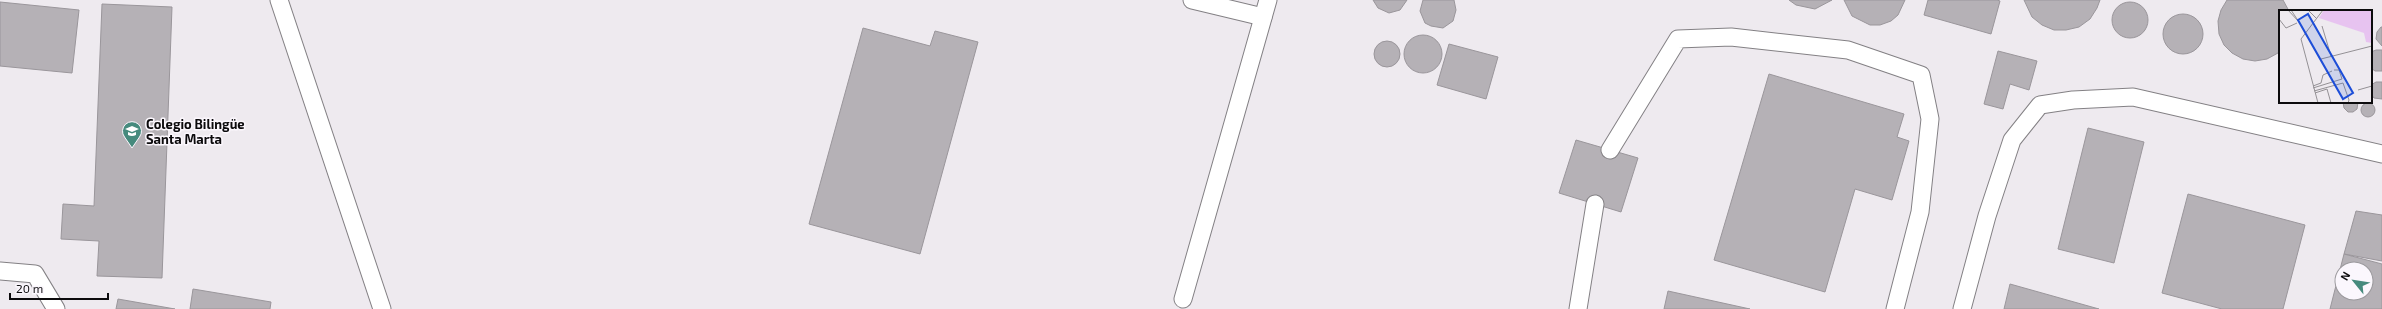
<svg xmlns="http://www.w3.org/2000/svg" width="2382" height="309" viewBox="0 0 2382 309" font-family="'Exo 2',sans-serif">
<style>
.building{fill:#b5b1b6;stroke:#9a969b;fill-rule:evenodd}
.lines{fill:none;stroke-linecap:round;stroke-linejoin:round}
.lane-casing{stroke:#838084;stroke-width:19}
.lane{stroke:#fff;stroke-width:17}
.labels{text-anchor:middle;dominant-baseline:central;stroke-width:3;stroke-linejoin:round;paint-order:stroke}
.poi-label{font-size:13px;font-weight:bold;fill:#0c0b0d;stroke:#fbf7fd;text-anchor:start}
.inset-road{fill:none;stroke:#949195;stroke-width:1}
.view{fill:#1d4ed8;fill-opacity:0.15;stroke:#1d4ed8;stroke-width:2}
.inset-edge{fill:none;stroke:#0c0b0d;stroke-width:2}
</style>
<rect width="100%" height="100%" fill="#eeeaef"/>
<!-- building -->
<g class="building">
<polygon points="1373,0 1407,0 1400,10 1389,13 1378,8"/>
<polygon points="1423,0 1454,0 1456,10 1453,21 1443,28 1431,26 1425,23 1420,11"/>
<polygon points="1789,0 1832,0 1815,9 1796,5"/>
<polygon points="1844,0 1905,0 1898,15 1891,21 1880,25 1870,25 1852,16"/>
<polygon points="1928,0 1997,0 2000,1 1991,34 1924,15"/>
<polygon points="2024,0 2100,0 2097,8 2090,19 2079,27 2066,30 2054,30 2042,25 2032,17"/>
<polygon points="2227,0 2283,0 2289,11 2280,11 2280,50 2278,53 2267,59 2255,61 2243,59 2232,53 2224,45 2219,34 2218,21 2221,10"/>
<polygon points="0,2 79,10 72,73 0,66"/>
<circle cx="2130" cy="20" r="18"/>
<polygon points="102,4 172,7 162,278 97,276 99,241 61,239 63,204 94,206"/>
<circle cx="2183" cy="34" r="20"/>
<polygon points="2381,27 2382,27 2382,46 2376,39 2377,32"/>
<polygon points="863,28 930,46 935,31 978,42 920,254 809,224"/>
<circle cx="1423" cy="54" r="19"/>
<circle cx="1387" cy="54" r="13"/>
<polygon points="1449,44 1498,57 1486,99 1437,85"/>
<polygon points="2376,50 2382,50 2382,71 2375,71 2371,68 2371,52"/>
<polygon points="1998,51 2037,61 2029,90 2010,84 2003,109 1984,104"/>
<polygon points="1769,74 1904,114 1897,137 1909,141 1892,200 1855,189 1825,292 1714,260"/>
<polygon points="2376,82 2382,82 2382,99 2374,98 2371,94 2371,85"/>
<polygon points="2343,102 2358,102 2357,109 2353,112 2348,112 2344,108"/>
<circle cx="2368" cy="110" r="7"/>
<polygon points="2088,128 2144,142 2114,263 2058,249"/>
<polygon points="1576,140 1638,158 1621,212 1559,193"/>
<polygon points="2188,194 2305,225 2283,309 2222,309 2162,293"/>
<polygon points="2356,211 2382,215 2382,261 2344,254"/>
<path d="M2344 254 2382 264V309H2330ZM2342 269H2366V293H2342Z"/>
<polygon points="2010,284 2099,309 2004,309"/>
<polygon points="193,289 271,302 270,309 190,309"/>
<polygon points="1668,291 1750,309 1664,309"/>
<polygon points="118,299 175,309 116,309"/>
</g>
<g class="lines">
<!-- lane casing -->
<g class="lane-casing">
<g id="lane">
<polyline points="279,0 382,309"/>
<polyline points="1192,0 1263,17"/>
<polyline points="1610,150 1678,39 1731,37 1848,50 1921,75 1930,119 1920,212 1895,309"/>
<polyline points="0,271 35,274 56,309"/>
<polyline points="1183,299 1268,0"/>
<polyline points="1578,309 1595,204"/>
<polyline points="1962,309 1987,216 2012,140 2040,105 2073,100 2133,97 2382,154"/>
</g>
</g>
<!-- lane -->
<use href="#lane" class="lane"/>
</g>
<!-- icons -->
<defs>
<g id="school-pin" transform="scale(1)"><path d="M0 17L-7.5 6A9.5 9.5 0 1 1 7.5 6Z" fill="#468a7d" stroke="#fbf7fd"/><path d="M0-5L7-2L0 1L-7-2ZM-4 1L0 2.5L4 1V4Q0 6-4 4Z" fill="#fff"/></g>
</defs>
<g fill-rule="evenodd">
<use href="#school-pin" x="132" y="131"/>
</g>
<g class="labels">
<!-- poi labels -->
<g class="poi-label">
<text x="146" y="124">Colegio Bilingüe<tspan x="146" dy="15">Santa Marta</tspan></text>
</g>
</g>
<!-- overview -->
<g transform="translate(2279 10)">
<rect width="93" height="93" fill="#eeeaef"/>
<path d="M45 0H93V33L87 32 85 23 40 8Z" fill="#e7c3f0"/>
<path class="inset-road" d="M9 0 20 12 12 0M29 0 38 9M0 9 7 18 18 13M43 16 52 46M42 49 93 36M34 76 42 73 44 65 53 61M34 78 63 69 60 60H55M79 80 93 76M35 81 64 73 70 90 69 93M36 83 48 79 52 93M39 93 22 29 44 0"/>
<path class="view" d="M29 4 74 83 64 89 19 10Z"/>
<rect width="93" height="93" class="inset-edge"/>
</g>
<!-- north arrow -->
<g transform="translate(2354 281) rotate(300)"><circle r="19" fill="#fbf7fd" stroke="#9b999d"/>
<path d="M0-3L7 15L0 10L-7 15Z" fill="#468a7d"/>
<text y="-6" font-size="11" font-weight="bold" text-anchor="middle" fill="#0c0b0d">N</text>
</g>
<!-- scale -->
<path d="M10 293v6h98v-6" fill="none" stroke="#0c0b0d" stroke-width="2"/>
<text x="16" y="293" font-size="12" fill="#0c0b0d" stroke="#fbf7fd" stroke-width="3" paint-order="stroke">20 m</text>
</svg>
